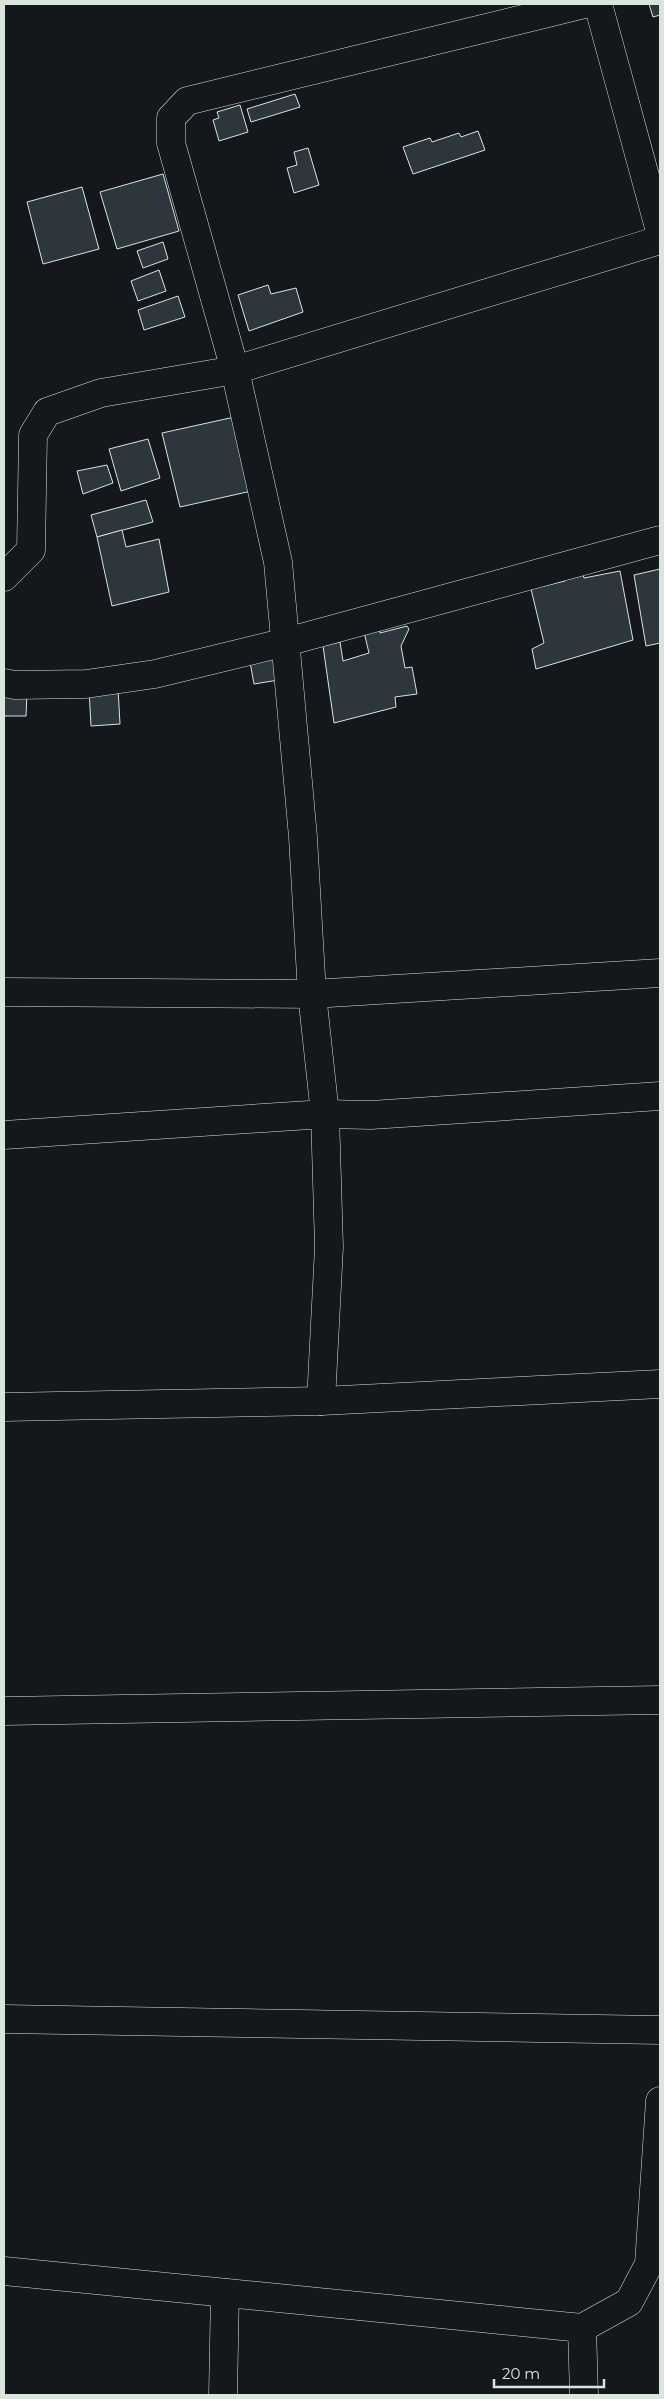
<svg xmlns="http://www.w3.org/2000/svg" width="664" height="2399" viewBox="0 0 664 2399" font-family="Montserrat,sans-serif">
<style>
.building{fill:#2c363c;stroke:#d8e6dc}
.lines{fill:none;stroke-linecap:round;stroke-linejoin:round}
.minor-casing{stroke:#d8e6dc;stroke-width:29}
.minor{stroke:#14181c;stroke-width:28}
</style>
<rect width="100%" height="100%" fill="#14181c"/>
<!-- building -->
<g class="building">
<polygon points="649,4 660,4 660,15 653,17"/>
<polygon points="295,94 300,107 251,122 247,109"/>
<polygon points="240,105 248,132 219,141 213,120 219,118 217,112"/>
<polygon points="478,131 485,150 413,174 403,147 430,138 432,142 459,133 461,137"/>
<polygon points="308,148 319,185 294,193 287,168 297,165 294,152"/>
<polygon points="163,174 179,231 117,249 100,192"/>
<polygon points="82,187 99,249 43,264 27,202"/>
<polygon points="163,242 168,259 143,268 137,251"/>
<polygon points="159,270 166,291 138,301 131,281"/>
<polygon points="268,285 271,294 296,288 303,312 249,331 238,295"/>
<polygon points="178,296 185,317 144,330 138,310"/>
<polygon points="239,416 256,490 180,507 162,433"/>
<polygon points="148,439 160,478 121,491 109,449"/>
<polygon points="107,465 113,483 83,494 77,471"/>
<polygon points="146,500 153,522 97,537 91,515"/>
<polygon points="122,530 126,547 159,539 169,592 112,606 97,537"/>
<polygon points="581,568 584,578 620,571 633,640 536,669 532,649 544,643 531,589 565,581 564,573"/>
<polygon points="660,569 660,643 646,646 634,575"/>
<polygon points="380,626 380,633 407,626 409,629 401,646 405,668 412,667 417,694 395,697 396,707 334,723 323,646 340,642 343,661 369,653 364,632"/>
<polygon points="281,657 285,679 254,684 250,662"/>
<polygon points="118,688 120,724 91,726 89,689"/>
<polygon points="4,693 27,693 26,716 4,716"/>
</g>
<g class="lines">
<!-- minor casing -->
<g class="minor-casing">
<g id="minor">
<polyline points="598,4 660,231"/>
<polyline points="4,577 31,550 33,435 47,412 101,393 235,370 660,240"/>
<polyline points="4,683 15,685 86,684 155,674 286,642 660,540"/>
<polyline points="4,992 312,994 660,973"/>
<polyline points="4,1135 325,1114 371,1115 660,1096"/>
<polyline points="321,1401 329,1247 325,1114 312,994 303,837 278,562 235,370 171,143 171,118 187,101 585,4"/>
<polyline points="4,1407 321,1401 660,1384"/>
<polyline points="4,1711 660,1700"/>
<polyline points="4,2019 660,2030"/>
<polyline points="4,2271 582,2328 629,2302 649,2264 660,2101"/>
<polyline points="582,2328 584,2395"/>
<polyline points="223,2395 225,2293"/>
</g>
</g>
<!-- minor -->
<use href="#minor" class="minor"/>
</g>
<!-- border -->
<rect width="664" height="2399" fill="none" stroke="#d8e6dc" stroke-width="10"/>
<!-- scale -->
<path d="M494 2379v8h110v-8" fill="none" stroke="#d8e6dc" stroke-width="2.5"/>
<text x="502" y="2379" font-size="15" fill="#d8e6dc" stroke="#14181c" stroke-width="4" paint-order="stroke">20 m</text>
</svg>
